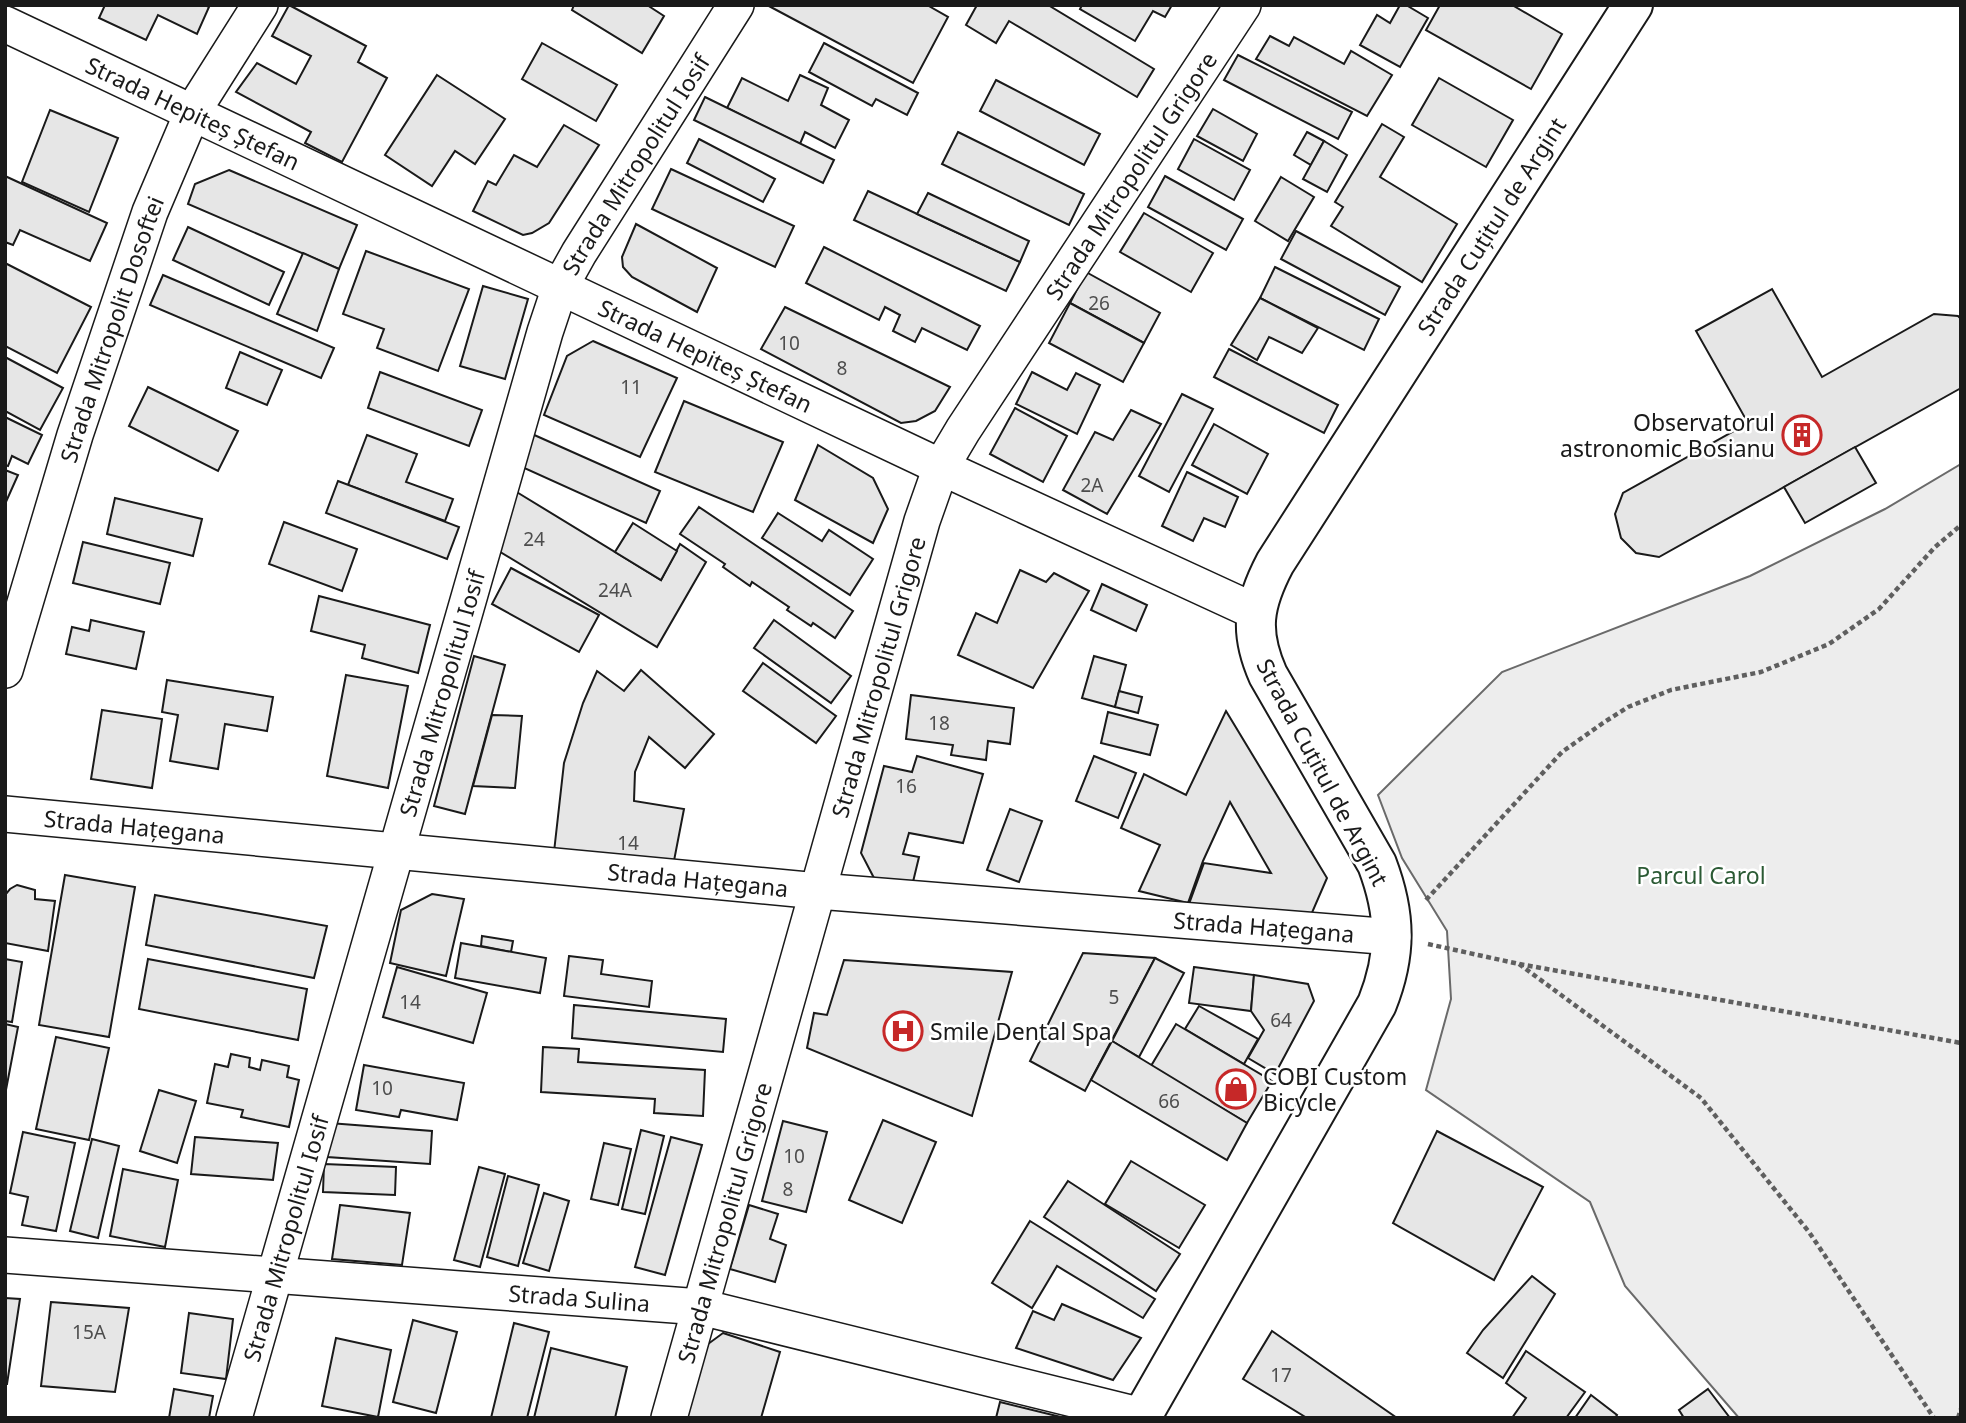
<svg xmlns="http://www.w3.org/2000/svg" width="1966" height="1423" viewBox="0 0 1966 1423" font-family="'Noto Sans',sans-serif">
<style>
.green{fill:#ededed;stroke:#6a6a6a;stroke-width:2}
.building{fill:#e6e6e6;stroke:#1a1a1a;stroke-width:2}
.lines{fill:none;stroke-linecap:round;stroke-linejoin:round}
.minor-casing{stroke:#1a1a1a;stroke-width:38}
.tertiary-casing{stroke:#1a1a1a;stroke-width:42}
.path{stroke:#5f5f5f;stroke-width:4.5;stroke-dasharray:5 3.5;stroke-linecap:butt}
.minor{stroke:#fff;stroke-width:35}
.tertiary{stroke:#fff;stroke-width:38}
.labels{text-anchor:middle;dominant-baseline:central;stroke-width:5;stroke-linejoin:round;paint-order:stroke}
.number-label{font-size:19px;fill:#4d4d4d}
.street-label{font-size:23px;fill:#1a1a1a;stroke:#fff}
.poi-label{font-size:23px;fill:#1a1a1a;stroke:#fff;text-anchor:start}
.park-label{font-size:23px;fill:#2b5a34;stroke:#fff}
</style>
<rect width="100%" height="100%" fill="#fff"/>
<!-- green -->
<polygon class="green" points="1961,464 1961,1418 1739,1418 1625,1286 1590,1202 1426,1090 1451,999 1447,931 1402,858 1378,795 1502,672 1750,576 1885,509"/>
<!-- building -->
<g class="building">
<polygon points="105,5 205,5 209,7 197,34 158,15 146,40 99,18"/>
<polygon points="289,5 366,46 358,62 387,78 342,162 305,143 311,132 236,92 257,63 296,84 311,56 272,36"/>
<polygon points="574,5 647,5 664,16 642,53 572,10"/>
<polygon points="767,5 927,5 948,17 913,83"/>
<polygon points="977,5 1048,5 1154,69 1137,97 1009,21 996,43 966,25"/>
<polygon points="1082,5 1172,5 1165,17 1153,11 1135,41 1080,9"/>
<polygon points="1400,5 1406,5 1428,18 1400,67 1360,45 1377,15 1390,23"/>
<polygon points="1440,5 1512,5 1562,34 1531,89 1426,30"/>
<polygon points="1270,36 1289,46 1294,37 1344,64 1351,51 1392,75 1367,116 1256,59"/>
<polygon points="542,43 617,85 596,121 522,79"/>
<polygon points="824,43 918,93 907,115 876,99 872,106 809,72"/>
<polygon points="1238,55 1352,112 1338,139 1224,80"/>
<polygon points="437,75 505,119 475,164 455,151 432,186 385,155"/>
<polygon points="800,75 828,88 821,105 849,120 835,148 805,132 800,144 727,108 742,78 788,101"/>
<polygon points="1439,78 1513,120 1486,167 1412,125"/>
<polygon points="996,80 1100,134 1084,165 980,111"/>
<polygon points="705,97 834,160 823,183 694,120"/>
<polygon points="1213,109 1257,134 1243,161 1197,136"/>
<polygon points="50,110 118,138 89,212 22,182"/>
<polygon points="1382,124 1404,137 1380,177 1457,224 1422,282 1331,226 1343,207 1335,202"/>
<polygon points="564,125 599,145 549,223 532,233 523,235 473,211 488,181 496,185 514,155 537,167"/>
<polygon points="958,132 1084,194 1069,225 942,164"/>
<polygon points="1307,132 1324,141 1311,165 1294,155"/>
<polygon points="699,139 775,179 763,202 687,163"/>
<polygon points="1194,139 1250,170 1234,200 1178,169"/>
<polygon points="1324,141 1347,155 1327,192 1303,179"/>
<polygon points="671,169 794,226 775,267 652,209"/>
<polygon points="229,170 357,225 339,269 188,204 195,184"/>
<polygon points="5,176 107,223 90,261 20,230 13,245 5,242"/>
<polygon points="1165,176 1243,219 1226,250 1148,207"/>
<polygon points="1281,177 1314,197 1288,241 1255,221"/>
<polygon points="868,191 1020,262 1006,291 854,220"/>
<polygon points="928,193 1029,241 1020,262 917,214"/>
<polygon points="1144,213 1213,253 1191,292 1120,252"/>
<polygon points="636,224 717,268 697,312 632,277 623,267 622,257"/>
<polygon points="188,227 284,272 269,305 173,260"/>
<polygon points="1296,231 1400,287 1385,315 1281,259"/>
<polygon points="824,247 980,326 967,350 922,328 915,342 893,331 900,315 885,307 879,320 806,283"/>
<polygon points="366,251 469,289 438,371 377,348 384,329 343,314"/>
<polygon points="303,253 339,269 317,331 277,314"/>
<polygon points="5,263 91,307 57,373 5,346"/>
<polygon points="1275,267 1379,319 1364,350 1260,298"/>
<polygon points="1086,272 1160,313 1144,343 1070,303"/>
<polygon points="163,275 334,348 321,378 150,305"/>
<polygon points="483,286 528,299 505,379 460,366"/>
<polygon points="1772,289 1822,377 1934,314 1958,316 1961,319 1961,388 1659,557 1636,553 1621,538 1615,514 1623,493 1748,423 1696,331"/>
<polygon points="1260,298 1318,328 1302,353 1269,337 1257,360 1231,345"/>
<polygon points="1070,303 1144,343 1123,382 1049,343"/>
<polygon points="785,307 950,387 935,411 916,421 901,423 761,349"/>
<polygon points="593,341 677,378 640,457 544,415 567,356"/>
<polygon points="1229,349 1338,405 1324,433 1214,377"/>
<polygon points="240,352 282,370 267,405 226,388"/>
<polygon points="5,357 63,388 40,430 5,411"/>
<polygon points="380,372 482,410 469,446 368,408"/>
<polygon points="1032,372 1067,390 1076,373 1100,385 1077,434 1016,404"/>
<polygon points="148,387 238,431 218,471 129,426"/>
<polygon points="1182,394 1213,409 1169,492 1139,476"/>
<polygon points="684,401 783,442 753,512 655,472"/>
<polygon points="1015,408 1067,436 1043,482 990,454"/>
<polygon points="1131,410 1161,424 1107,514 1063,490 1095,432 1113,440"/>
<polygon points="5,417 42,435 28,464 12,456 8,466 5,465"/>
<polygon points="1214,424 1268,454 1247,494 1192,465"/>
<polygon points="532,434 660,491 646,523 522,467"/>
<polygon points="367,435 417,454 406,482 453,499 445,521 348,485"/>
<polygon points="818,445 873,478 888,509 873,543 795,500"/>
<polygon points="1855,447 1876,483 1805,523 1784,487"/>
<polygon points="5,470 18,475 5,504"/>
<polygon points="1187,472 1238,497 1225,527 1204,518 1193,541 1162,526"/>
<polygon points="338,481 459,527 447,559 326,513"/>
<polygon points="515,491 661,580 680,544 706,562 657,647 497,550"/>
<polygon points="115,498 202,519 193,556 107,534"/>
<polygon points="699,507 853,611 835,638 813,623 811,626 787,610 789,607 752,582 750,586 723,567 725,564 680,534"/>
<polygon points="778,513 822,541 829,530 873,559 850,595 762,538"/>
<polygon points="284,522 357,549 342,591 269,564"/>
<polygon points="633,523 677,551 661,580 615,552"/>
<polygon points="83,542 170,563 160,604 73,583"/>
<polygon points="511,568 599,615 579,652 492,604"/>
<polygon points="1020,570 1046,582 1054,573 1089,591 1033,688 958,655 976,613 997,623"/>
<polygon points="1102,584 1147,605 1136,631 1091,610"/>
<polygon points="319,596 430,625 418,673 362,658 365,645 311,631"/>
<polygon points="91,620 144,632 136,669 66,654 72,627 89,631"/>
<polygon points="774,620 851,676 831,703 754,648"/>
<polygon points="474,656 505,665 465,814 434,806"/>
<polygon points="1094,656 1126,665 1115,707 1082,698"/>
<polygon points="763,663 836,716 816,743 743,691"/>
<polygon points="641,670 714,734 685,768 649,737 635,772 634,801 684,809 673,866 554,852 564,763 583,703 597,671 624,691"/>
<polygon points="346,675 408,686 388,788 327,776"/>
<polygon points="167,680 273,697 267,731 225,724 218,769 170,761 178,715 162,712"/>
<polygon points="1119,691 1142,697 1138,713 1115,707"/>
<polygon points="911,695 1014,708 1010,744 988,741 986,760 951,755 953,745 906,739"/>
<polygon points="102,710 162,719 152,788 91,779"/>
<polygon points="1226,711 1327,878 1311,915 1189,904 1204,863 1271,873 1230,802 1203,861 1188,903 1139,891 1160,845 1121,828 1144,774 1186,795"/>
<polygon points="1108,712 1158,725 1150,755 1101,743"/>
<polygon points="492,715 522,716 515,788 473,786"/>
<polygon points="917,756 983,774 963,843 909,833 903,854 919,857 912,886 874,878 861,853 884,766 912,772"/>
<polygon points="1094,756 1136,773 1118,818 1076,801"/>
<polygon points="1010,809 1042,821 1019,882 987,870"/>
<polygon points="65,875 135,887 109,1037 39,1025"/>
<polygon points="17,885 35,890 35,899 55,901 48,951 5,943 5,895 10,889"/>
<polygon points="432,894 464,899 446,976 390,963 401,910"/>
<polygon points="155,895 327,926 314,978 146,945"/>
<polygon points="482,936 513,941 511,952 481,946"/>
<polygon points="461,943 546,958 540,993 455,978"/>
<polygon points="1083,953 1155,958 1085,1091 1030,1061"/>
<polygon points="569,956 603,960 601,974 652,981 649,1007 564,996"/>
<polygon points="1155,958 1184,973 1139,1057 1112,1041"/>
<polygon points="5,959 22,962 12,1022 5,1021"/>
<polygon points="148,959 307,989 298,1040 139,1009"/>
<polygon points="844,960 1012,972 972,1116 807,1048 814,1013 827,1015"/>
<polygon points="397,967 487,993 473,1043 383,1017"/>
<polygon points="1194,967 1254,975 1251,1011 1189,1003"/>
<polygon points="1254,975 1308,984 1314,1001 1275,1074 1248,1058 1264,1030 1251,1011"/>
<polygon points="574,1005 726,1019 723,1052 572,1038"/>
<polygon points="1199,1006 1258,1039 1244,1064 1185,1029"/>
<polygon points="5,1024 18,1027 5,1095"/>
<polygon points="1176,1024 1272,1081 1247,1123 1151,1066"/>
<polygon points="56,1037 109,1048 89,1140 36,1129"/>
<polygon points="1112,1041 1247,1123 1227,1160 1091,1080"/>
<polygon points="543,1047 579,1049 578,1062 705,1070 703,1116 654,1113 655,1099 541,1092"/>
<polygon points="231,1054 250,1058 249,1067 260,1070 262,1060 289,1066 287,1077 299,1080 289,1127 241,1117 243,1110 207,1103 215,1064 228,1067"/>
<polygon points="364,1065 464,1083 457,1120 401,1110 399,1117 356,1110"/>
<polygon points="159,1090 196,1101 177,1163 140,1151"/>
<polygon points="883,1120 936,1142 902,1223 849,1200"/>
<polygon points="783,1121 827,1132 806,1212 762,1201"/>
<polygon points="329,1123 432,1131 430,1164 327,1157"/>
<polygon points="641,1130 664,1136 645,1214 622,1209"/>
<polygon points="1437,1131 1543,1187 1494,1280 1393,1223"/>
<polygon points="23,1132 75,1143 56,1231 22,1225 28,1197 10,1193"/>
<polygon points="195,1137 278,1143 273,1180 191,1174"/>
<polygon points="671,1137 702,1145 665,1275 635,1267"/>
<polygon points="92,1139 119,1146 98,1238 70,1231"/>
<polygon points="604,1143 631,1149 618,1205 591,1199"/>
<polygon points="1131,1161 1205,1205 1179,1248 1105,1204"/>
<polygon points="324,1164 396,1167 395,1195 323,1192"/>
<polygon points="479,1167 505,1174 480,1267 454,1260"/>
<polygon points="123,1169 178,1180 165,1247 110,1236"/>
<polygon points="508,1176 539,1185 518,1266 487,1257"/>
<polygon points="1068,1181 1180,1254 1156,1291 1044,1217"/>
<polygon points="544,1193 569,1201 549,1271 523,1263"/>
<polygon points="340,1205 410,1213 402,1265 332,1259"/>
<polygon points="749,1205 778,1214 770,1239 786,1245 775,1282 730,1269"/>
<polygon points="1030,1221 1155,1299 1143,1318 1057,1266 1032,1308 992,1283"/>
<polygon points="1532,1276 1555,1294 1503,1378 1467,1353 1483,1330"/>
<polygon points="5,1298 20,1299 7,1384 5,1384"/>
<polygon points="51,1302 129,1308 115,1392 41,1386"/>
<polygon points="1062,1304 1141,1338 1113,1380 1016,1348 1033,1311 1054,1320"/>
<polygon points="189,1313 233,1319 226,1379 181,1373"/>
<polygon points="413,1320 457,1332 436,1413 393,1402"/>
<polygon points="514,1323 549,1332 527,1418 491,1418"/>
<polygon points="1272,1331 1397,1418 1307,1418 1243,1379"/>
<polygon points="723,1333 780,1352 761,1418 686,1417 708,1344"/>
<polygon points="336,1338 391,1350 378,1417 322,1406"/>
<polygon points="551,1348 627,1367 615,1418 534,1418"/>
<polygon points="1526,1351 1585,1392 1566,1418 1512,1418 1526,1398 1506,1383"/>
<polygon points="174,1389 213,1396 209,1418 169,1418"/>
<polygon points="1708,1389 1730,1418 1684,1418 1679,1410"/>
<polygon points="1591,1395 1617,1415 1615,1418 1575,1418"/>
<polygon points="1000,1402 1065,1418 996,1418"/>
</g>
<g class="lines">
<!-- minor casing -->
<g class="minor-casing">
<g id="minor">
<path id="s1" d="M5 24 941 467 1256 612"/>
<path id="s2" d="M5 670 75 435 150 212 193 111 260 5"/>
<path id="s3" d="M5 814 818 891 1393 937"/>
<path id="s4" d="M5 1255 701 1307 1142 1416"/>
<path id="s5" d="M234 1418 545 332 560 287 579 253 736 5"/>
<path id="s6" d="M669 1418 922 521 941 467 963 430 1243 5"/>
</g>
</g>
<!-- tertiary casing -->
<g class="tertiary-casing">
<g id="tertiary">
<path id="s7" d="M1141 1418 1377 1004C1397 954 1396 914 1377 864L1268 675C1249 632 1253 605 1275 563L1633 5"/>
</g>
</g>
<!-- path -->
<g class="path">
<polyline points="1426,900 1562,752 1603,723 1628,707 1671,690 1761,672 1829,644 1879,609 1935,547 1961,525"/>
<polyline points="1428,944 1519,964 1961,1043"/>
<polyline points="1519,964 1701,1098 1809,1232 1934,1418"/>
<polyline points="1958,1418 1961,1409"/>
</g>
<!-- minor -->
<use href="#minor" class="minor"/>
<!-- tertiary -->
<use href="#tertiary" class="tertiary"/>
</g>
<!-- icons -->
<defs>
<g id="building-ring" transform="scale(2.0125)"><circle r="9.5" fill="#fff" stroke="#c62828" stroke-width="1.5"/><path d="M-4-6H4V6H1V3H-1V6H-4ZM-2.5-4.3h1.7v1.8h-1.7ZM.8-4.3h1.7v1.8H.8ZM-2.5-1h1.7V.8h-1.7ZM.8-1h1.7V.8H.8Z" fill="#c62828"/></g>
<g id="hospital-ring" transform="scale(2.0125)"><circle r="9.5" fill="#fff" stroke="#c62828" stroke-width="1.5"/><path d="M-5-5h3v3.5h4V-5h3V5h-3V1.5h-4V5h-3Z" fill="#c62828"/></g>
<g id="shop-ring" transform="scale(2.0125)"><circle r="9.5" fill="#fff" stroke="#c62828" stroke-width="1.5"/><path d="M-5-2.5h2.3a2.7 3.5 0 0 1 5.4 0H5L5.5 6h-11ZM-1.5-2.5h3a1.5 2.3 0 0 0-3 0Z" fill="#c62828"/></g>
</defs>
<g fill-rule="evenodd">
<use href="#building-ring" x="1802" y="435"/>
<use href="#hospital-ring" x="903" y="1031"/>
<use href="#shop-ring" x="1236" y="1089"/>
</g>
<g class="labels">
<!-- number labels -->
<g class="number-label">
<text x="1099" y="303">26</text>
<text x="789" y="343">10</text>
<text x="842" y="368">8</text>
<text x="631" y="387">11</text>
<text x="1092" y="485">2A</text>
<text x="534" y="539">24</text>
<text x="615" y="590">24A</text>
<text x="939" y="723">18</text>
<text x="906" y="786">16</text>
<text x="628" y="843">14</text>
<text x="1114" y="997">5</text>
<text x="410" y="1002">14</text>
<text x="1281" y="1020">64</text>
<text x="382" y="1088">10</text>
<text x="1169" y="1101">66</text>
<text x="794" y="1156">10</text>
<text x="788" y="1189">8</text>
<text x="89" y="1332">15A</text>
<text x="1281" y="1375">17</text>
</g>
<!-- street labels -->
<g class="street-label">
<text stroke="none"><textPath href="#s1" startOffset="208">Strada Hepiteș Ștefan</textPath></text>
<text stroke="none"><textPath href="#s5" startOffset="1321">Strada Mitropolitul Iosif</textPath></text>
<text stroke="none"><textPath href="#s6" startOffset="1337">Strada Mitropolitul Grigore</textPath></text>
<text stroke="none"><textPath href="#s7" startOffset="1356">Strada Cuțitul de Argint</textPath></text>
<text stroke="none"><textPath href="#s2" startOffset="357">Strada Mitropolit Dosoftei</textPath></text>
<text stroke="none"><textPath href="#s1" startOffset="775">Strada Hepiteș Ștefan</textPath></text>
<text stroke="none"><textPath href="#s6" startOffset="770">Strada Mitropolitul Grigore</textPath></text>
<text stroke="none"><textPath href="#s5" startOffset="754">Strada Mitropolitul Iosif</textPath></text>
<text transform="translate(1323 772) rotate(62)">Strada Cuțitul de Argint</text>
<text stroke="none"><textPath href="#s3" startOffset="130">Strada Hațegana</textPath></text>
<text stroke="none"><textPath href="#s3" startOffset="696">Strada Hațegana</textPath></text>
<text stroke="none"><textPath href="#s3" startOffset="1264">Strada Hațegana</textPath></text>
<text stroke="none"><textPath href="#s6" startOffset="203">Strada Mitropolitul Grigore</textPath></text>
<text stroke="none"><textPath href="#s5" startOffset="187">Strada Mitropolitul Iosif</textPath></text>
<text stroke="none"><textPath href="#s4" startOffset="576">Strada Sulina</textPath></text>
</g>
<!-- poi labels -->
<g class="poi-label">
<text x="1775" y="422" text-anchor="end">Observatorul<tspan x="1775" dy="26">astronomic Bosianu</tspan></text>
<text x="930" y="1031">Smile Dental Spa</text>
<text x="1263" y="1076">COBI Custom<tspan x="1263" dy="26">Bicycle</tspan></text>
</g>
<!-- park labels -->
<g class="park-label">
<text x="1701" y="875">Parcul Carol</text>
</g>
</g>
<!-- border -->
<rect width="1966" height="1423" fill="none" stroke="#1a1a1a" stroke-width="14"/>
</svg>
